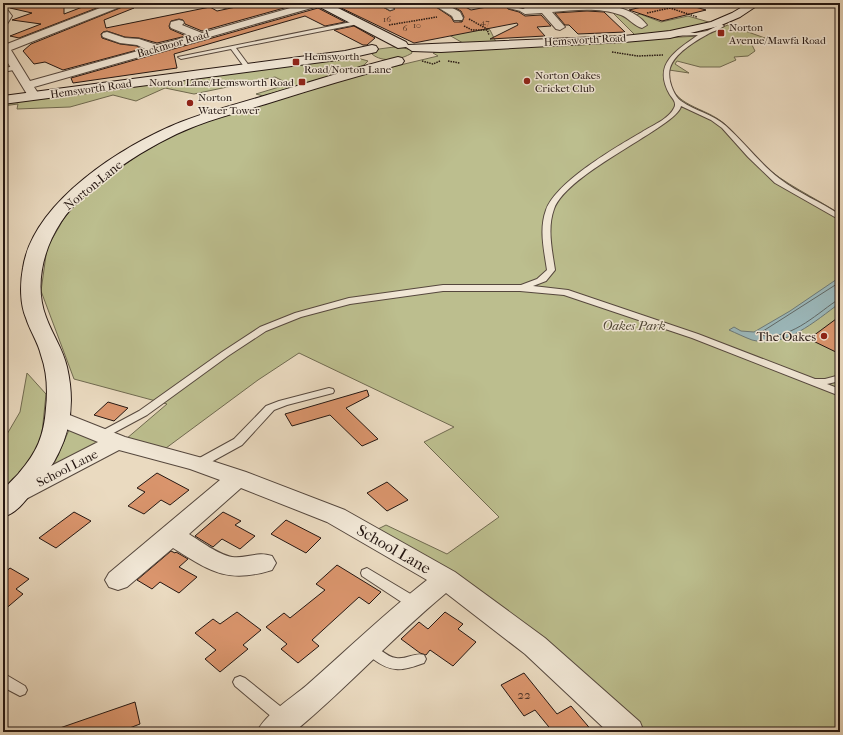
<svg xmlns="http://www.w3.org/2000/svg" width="843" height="735" viewBox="0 0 843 735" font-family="'IM FELL French Canon',serif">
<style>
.green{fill:#bcbe8e;stroke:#706a50}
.water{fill:#9bb8bb;stroke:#6c7877}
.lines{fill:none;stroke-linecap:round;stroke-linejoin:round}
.shore{stroke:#606866;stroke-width:1}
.building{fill:#da956d;stroke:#251712}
.lane-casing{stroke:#56483e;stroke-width:2}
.street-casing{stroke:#56483e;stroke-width:2}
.secondary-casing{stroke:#251712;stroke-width:2}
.path{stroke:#251712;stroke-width:1.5;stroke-dasharray:1.5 1;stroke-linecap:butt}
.lane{fill:#f1e7d6;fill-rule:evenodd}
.street{fill:#f1e7d6;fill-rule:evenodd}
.secondary{fill:#f1e7d6;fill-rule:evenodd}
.poi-dot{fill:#8f2418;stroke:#f1e7d6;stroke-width:1.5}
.labels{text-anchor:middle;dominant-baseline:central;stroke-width:3;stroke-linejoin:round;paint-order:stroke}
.far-number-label{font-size:9px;fill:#523629}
.far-poi-label{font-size:11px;fill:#251712;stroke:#f1e7d6;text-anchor:start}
.far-street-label{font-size:11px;fill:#251712;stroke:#f1e7d6}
.street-label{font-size:13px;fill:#251712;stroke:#f1e7d6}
.park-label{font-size:13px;font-style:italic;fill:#524937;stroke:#f1e7d6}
.poi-label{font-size:13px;fill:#251712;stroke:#f1e7d6;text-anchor:end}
.near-number-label{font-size:13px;fill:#523629}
.near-street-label{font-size:16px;fill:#251712;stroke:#f1e7d6}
</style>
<rect width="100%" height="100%" fill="#eadac0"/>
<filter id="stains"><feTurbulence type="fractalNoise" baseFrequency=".005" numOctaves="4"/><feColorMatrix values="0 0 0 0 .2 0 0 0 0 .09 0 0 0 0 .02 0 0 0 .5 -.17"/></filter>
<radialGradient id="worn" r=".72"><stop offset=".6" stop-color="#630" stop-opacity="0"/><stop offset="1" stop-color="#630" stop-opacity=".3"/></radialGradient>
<!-- green -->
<g class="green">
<polygon points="610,10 629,17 640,14 661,22 688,16 712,23 677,31 635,35"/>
<polygon points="469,20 490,30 496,42 463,43 449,35 459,22"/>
<path d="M728 25 765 38 754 40 751 43 755 51 748 56 734 57 736 60 720 67H700L677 61 675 64 689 73 669 70C667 105 699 105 721 121 736 132 747 150 761 163 784 184 814 197 840 214V732H644L541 636 372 532 386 525 447 554 499 517 424 442 454 427 299 353 258 380 162 451 126 439 167 404 74 379 41 291 47 248 63 220 78 200 138 155 185 129 215 118 354 76 438 56 433 53 445 50 699 36Z"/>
<path d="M394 47 404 48 411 50 412 53C401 60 382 63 372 54L379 49Z"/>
<polygon points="354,57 368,61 364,65 349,70 263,96 256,94 289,84 275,77 194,94 165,88 136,101 113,95 70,107 17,109 18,104 3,106 3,103"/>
<polygon points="27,373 46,394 41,443 27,469 3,494 3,441 20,412"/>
<polygon points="69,430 106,443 51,471"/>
</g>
<!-- water -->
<path class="water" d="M840 277V303C815 321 785 349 752 340 744 337 736 333 729 330L734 327 741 331 754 332 790 311Z"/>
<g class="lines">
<!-- shore -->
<path class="shore" d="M840 282 760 333V335C789 341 814 316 836 301L840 300"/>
</g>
<!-- building -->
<g class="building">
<polygon points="11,3 64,3 64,14 93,3 107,4 19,38 10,36 41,24 12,20 32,13 10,8"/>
<polygon points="255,3 302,3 202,31 185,24 183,20 179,19 171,21 169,26 170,29 186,36 157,43 139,38 125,37 107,31 103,32 101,34 102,38 120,44 137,46 141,49 63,70 45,62 34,64 23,51 31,44 125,6 134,8 104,20 106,28 210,7 217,11"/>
<polygon points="345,3 376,3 390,11 395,9 386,3 430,3 451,17 454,22 462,22 464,17 461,11 446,3 458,3 471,10 508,3 583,3 523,8 510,5 507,7 508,9 519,12 525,16 541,15 551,26 537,27 545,36 490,39 518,25 517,23 414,43 335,5"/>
<polygon points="666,3 681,3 706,10 662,21 629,10 655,4 658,5"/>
<polygon points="318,8 345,22 325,26 305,16 174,54 177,68 73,83 71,78"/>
<polygon points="587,11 604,12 625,32 578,34 569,25 565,25 555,13"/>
<polygon points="354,26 375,38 367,45 363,45 334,30"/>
<polygon points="840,316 840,354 809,339"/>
<polygon points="367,390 369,396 346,408 378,439 362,446 330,415 292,426 285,414"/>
<polygon points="108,402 128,408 114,421 94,415"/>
<polygon points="157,473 189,490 170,505 161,500 144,514 128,506 145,492 137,488"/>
<polygon points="387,482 408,500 387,511 367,493"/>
<polygon points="74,512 91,521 56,548 39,538"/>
<polygon points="223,512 241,521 235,525 255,536 240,549 222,539 213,547 195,536"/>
<polygon points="286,520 321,538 306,553 271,534"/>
<polygon points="171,551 175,553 176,552 188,559 179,567 197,577 179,593 160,582 152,589 137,580"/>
<polygon points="337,565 381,592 369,604 359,597 312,640 319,646 298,663 281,649 287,644 266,627 284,613 290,618 325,590 316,584"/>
<polygon points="10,568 29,579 16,589 23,594 3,611 3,574"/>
<polygon points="237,612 261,630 243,645 248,649 220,672 205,659 216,650 195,633 213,619 220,624"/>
<polygon points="445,612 463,624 458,629 476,642 453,666 430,650 426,655 420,653 401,639 419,622 428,629"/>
<polygon points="524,673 557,714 571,706 593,732 553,732 535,710 524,716 501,685"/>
<polygon points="135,702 140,724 119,732 55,732 54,730"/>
</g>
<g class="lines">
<!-- lane casing -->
<g class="lane-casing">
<g id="lane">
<polygon points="208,3 216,3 228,7 226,8"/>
<polygon points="377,3 383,3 394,9 390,10"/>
<polygon points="510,6 527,10 527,11 525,12 508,8"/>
<polygon points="356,21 359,23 358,24 236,48 250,67 247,69 245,68 231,49 181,59 178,57"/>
<path d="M716 23H720L724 26C719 30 713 31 708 34 695 41 674 54 670 68 667 78 673 95 681 101 695 111 713 114 726 126 745 143 759 163 780 179 798 193 821 202 840 215V220L775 183 748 157 722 128 711 120 681 106C678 126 567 172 554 209 547 228 552 250 555 270L546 281 533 286 568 290 698 334 815 379H825L840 375V381L827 384 840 389V396L692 338 564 295 520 291H443L350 304 301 317 266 331 228 356 147 415 106 437H98L97 435 98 433 139 411 222 352 260 327 295 313 349 298 443 285H521L537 279 547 270C544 250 539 229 546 210 556 182 616 147 642 132 651 126 669 119 674 108 677 103 673 99 670 95 652 64 676 51 698 35L670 36 668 35V33H696L707 31 717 26Z"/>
<polygon points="17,66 20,68 19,69 3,72 3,68"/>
<polygon points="329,388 333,389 334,391 333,393 287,405 274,410 242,445 202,467 194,467 192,464 194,461 234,439 266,406 279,401"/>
<polygon points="367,568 419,599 421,603 419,607 414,608 409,607 362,576 361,573 362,570"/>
<path d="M368 642C378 646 386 657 396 658 406 660 415 652 424 655L426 659 424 663C402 671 392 673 373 659 368 656 364 653 361 648L363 644Z"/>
<polygon points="3,673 25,686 27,690 25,694 20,696 3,687"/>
<polygon points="240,676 245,678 290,714 293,719 290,724 285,726 280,724 235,686 233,682 235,678"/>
</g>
</g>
<!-- street casing -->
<g class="street-casing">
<g id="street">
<polygon points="113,3 127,3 125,5 11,50 30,81 145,49 137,45 120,43 103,37 102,35 103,33 107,32 125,38 139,39 157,45 191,36 171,28 170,26 171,22 179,20 183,21 184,23 182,25 202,33 308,3 324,3 322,5 34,87 40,96 38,99 30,99 3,55 3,43 7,44"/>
<polygon points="431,3 443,3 460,12 463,18 462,20 454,20 452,16"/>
<path d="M591 4C611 5 634 8 647 25L642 28C634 26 629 18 621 15 599 7 575 10 552 12L565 27 560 30 556 29 542 13 525 14 520 11 525 8Z"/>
<polygon points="3,7 6,8 12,16 7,24 3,25"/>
<path d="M57 410 125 437 206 459 246 472 345 510 455 572 545 638 640 722 644 732H608L525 654 446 593C393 637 347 688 294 732H257C265 714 292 698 307 685 347 650 385 613 427 580L327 522 241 488 189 534C200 541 219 555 232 557 247 559 256 551 272 556L276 563 272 570C227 584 210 571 173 548L127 587 118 590 109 587 105 580 109 573 220 480 190 469 119 450 24 500 16 502 8 500 4 494 8 488 98 442 49 422 46 417 49 412Z"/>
</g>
</g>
<!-- secondary casing -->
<g class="secondary-casing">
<g id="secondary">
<polygon points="315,3 328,3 406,42 408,45 624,36 670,31 711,22 732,13 749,3 761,3 740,17 719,26 670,38 624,42 441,52 412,51 406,47 398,48 316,5"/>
<polygon points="372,45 376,46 378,49 376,52 345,59 3,104 3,96 345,51"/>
<path d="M398 57 402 58 404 61 402 64C357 76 313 89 269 103 244 111 218 117 193 127 152 143 86 184 61 222 43 249 34 286 46 317 52 334 63 349 67 367 77 411 68 446 41 481 30 494 19 513 3 517 3 510 1 499 3 492 5 486 15 478 19 473 37 452 44 436 46 408 48 390 47 372 41 355 38 342 30 331 26 318 20 304 20 284 23 268 33 202 123 145 181 122 209 111 238 104 267 95 310 82 354 68 398 57Z"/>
</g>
</g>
<!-- path -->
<g class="path">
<polyline points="655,3 697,17"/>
<polyline points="636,6 649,3"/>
<polyline points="647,13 670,8"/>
<polyline points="469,19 487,29 489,35"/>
<polyline points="389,25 437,17"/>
<polyline points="464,26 472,30 487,30"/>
<polyline points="612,52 638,56 663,55"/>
<polyline points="422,61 433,64 440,61"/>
<polyline points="448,61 460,63"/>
</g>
<!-- lane -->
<use href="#lane" class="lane"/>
<!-- street -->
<use href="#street" class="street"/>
<!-- secondary -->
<use href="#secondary" class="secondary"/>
</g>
<!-- markers -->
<g class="poi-dot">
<rect x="717" y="29" width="8" height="8" rx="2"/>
<rect x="292" y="58" width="8" height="8" rx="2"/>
<circle cx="527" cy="81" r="4"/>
<rect x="298" y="78" width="8" height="8" rx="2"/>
<circle cx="190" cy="103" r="4"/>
<circle cx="824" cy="336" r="4"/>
</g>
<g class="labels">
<!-- far-number labels -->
<g class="far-number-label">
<text x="387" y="19">16</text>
<text x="485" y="22">47</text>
<text x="417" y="25">10</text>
<text x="405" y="28">6</text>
</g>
<!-- far-poi labels -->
<g class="far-poi-label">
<text x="729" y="27">Norton<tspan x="729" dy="13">Avenue/Mawfa Road</tspan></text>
<text x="304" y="56">Hemsworth<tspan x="304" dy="13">Road/Norton Lane</tspan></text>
<text x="535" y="75">Norton Oakes<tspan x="535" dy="13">Cricket Club</tspan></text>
<text x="294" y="82" text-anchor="end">Norton Lane/Hemsworth Road</text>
<text x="198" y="97">Norton<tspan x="198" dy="13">Water Tower</tspan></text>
</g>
<!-- far-street labels -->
<g class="far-street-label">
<text transform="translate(585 40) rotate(-3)">Hemsworth Road</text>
<text transform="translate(173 44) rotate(-16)">Backmoor Road</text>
<text transform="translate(91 89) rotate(-8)">Hemsworth Road</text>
</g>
<!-- street labels -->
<g class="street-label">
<text transform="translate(93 185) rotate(-39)">Norton Lane</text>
<text transform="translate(67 468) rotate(-27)">School Lane</text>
</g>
<!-- park labels -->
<g class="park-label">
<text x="634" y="325">Oakes Park</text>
</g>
<!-- poi labels -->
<g class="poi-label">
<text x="816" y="336">The Oakes</text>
</g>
<!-- near-number labels -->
<g class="near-number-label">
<text x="524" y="694">22</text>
</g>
<!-- near-street labels -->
<g class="near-street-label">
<text transform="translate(394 549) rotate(30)">School Lane</text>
</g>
</g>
<!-- margin -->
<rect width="843" height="735" fill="none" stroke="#eadac0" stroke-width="16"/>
<rect x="4" y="4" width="835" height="727" fill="none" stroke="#251712" stroke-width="2"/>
<rect x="8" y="8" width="827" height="719" fill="none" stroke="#251712"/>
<rect width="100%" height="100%" filter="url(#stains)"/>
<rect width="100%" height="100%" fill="url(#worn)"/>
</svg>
